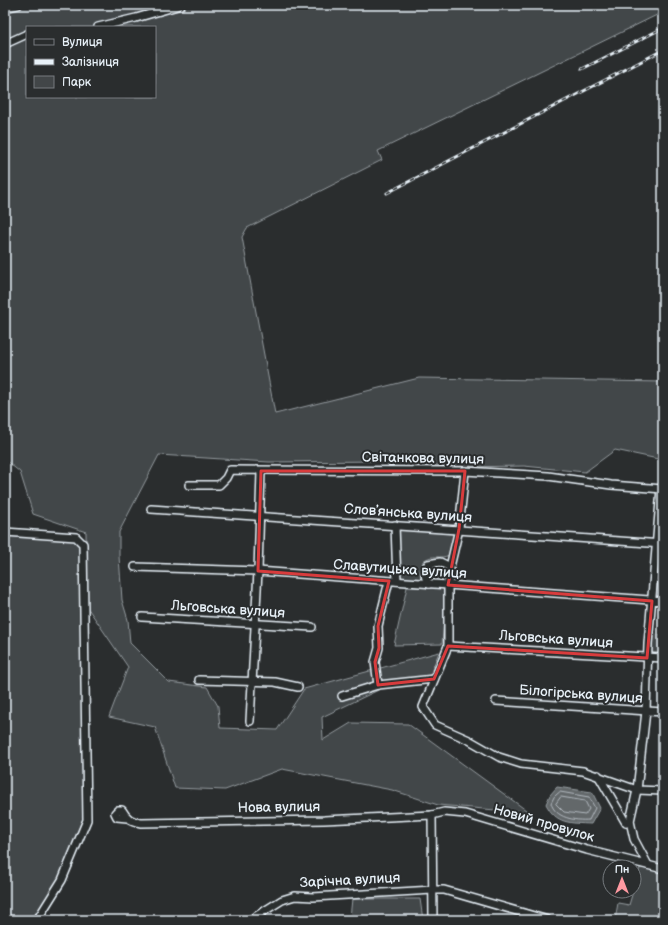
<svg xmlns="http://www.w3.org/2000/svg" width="668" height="925" viewBox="0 0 668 925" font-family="'Balsamiq Sans',sans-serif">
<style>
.green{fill:#424648;stroke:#959ca0;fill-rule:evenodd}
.water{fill:#63686b;stroke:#989fa3}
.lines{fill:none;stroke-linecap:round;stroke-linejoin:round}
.shore{stroke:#b3bac0;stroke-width:1}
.minor-casing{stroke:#e8f1f8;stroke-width:10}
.minor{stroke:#2a2d2e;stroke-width:7}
.rail-casing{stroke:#e8f1f8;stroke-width:3}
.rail{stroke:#2a2d2e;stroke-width:1.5;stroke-dasharray:4.5;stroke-linecap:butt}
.marked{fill:none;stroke:#d83c3d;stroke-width:3;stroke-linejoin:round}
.labels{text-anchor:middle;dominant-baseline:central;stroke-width:4;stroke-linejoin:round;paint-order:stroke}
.street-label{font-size:14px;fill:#e8f1f8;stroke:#2a2d2e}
</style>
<rect width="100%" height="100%" fill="#2a2d2e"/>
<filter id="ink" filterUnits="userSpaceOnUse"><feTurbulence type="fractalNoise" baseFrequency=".025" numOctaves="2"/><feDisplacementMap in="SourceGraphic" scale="8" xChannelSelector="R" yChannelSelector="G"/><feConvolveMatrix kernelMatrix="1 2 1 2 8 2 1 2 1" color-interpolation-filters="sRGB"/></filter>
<g filter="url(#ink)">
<!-- green -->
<g class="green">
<path d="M5 5H663V12L378 151 382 160 247 228 242 237 275 414 419 378 663 382V460L615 450 585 472 524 466 460 467 383 461 269 462 159 455 119 532V556L122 600 128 620 130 643 169 682 207 687 218 706 220 728 277 730 304 689 439 652 428 680 423 684 393 683 322 717 323 740 351 723 408 724 530 813 438 805 392 790 282 769 225 790 175 788 155 727 109 717 128 667 87 607 86 532 33 514 20 472 5 460ZM27 27H155V97H27Z"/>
<path d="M400 530 454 533 455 537 449 555C440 560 433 553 423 561L421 578 416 580 400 579 398 534Z"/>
<polygon points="5,533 75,538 81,544 85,819 61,879 34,920 5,920"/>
<circle cx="437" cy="574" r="9"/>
<polygon points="407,587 446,588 442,644 394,645"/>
<polygon points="652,634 663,635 663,657 653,655 651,651"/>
<polygon points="640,868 663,871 663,914 658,920 615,920 618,903 629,905"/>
<polygon points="352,899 420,899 423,920 346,920 350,918"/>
</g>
<!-- water -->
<path class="water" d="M557 787 592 792 600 808 591 824C570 823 556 824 546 804L550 795Z"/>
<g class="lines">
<!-- shore -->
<g class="shore">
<path d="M560 792 589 797 595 808 589 820C575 821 555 818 551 803L554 797Z"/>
<polygon points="561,797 585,801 589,809 585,815 564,812 556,804"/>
</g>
<!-- minor casing -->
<g class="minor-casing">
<g id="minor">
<polyline points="5,8 18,5"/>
<polyline points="98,27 136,18 181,5"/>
<polyline points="5,44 27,34"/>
<polyline points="465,471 459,529 450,567 448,585 448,646 423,707 435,725 469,740 499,757 521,764 583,771 637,790 663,791"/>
<polyline points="189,485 219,485 226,478 230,470 465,471 548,476 611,485 663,489"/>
<polyline points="151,509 663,544"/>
<polyline points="395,525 397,581"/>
<polyline points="5,532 76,537 83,544 87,820 62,880 37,920"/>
<polyline points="135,567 258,571 663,601"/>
<path d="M429 584C424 577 424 572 428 564L440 562 450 567"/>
<polyline points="142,617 312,627"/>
<polyline points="448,646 663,658"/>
<polyline points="199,680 275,682 298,687"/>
<polyline points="378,685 375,662 379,648 378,626 389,581"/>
<polyline points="342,696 378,685 434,679"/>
<polyline points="496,701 663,712"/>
<polyline points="250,721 258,571 261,471"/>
<polyline points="598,775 626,823 630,821"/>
<polyline points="432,815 433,920"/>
<path d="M127 818 117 817 115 813 118 810H122C127 819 131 821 141 823L324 820 432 815 444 812 465 814 587 850 663 869"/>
<polyline points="648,865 634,839 630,821 637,790 646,711 648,644 661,489"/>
<polyline points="250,920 282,900 295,896 313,897 433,890 444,890 548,920"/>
<polyline points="660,920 663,917"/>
</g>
</g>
<!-- minor -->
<use href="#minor" class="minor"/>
<!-- rail casing -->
<g class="rail-casing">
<g id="rail">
<polyline points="582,69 663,28"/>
<polyline points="387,193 663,50"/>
</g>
</g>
<!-- rail -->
<use href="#rail" class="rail"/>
</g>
</g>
<!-- marked area -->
<path class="marked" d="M261 471H465L459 529 448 585 652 601 647 658 448 646 434 679 378 685 375 662 379 648 378 626 389 581 258 571Z"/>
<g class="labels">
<!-- street labels -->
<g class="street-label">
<text transform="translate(423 458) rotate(1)">Світанкова вулиця</text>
<text transform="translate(408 513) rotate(4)">Словʼянська вулиця</text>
<text transform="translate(400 569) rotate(4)">Славутицька вулиця</text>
<text transform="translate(228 609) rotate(4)">Льговська вулиця</text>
<text transform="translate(556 639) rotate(4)">Льговська вулиця</text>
<text transform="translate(581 694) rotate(4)">Білогірська вулиця</text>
<text transform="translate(279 807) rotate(-1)">Нова вулиця</text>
<text transform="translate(544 823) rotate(16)">Новий провулок</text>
<text transform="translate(350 880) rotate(-3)">Зарічна вулиця</text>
</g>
</g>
<!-- margin -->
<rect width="668" height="925" fill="none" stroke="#2a2d2e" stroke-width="20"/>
<rect x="10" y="10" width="648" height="905" fill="none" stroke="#e8f1f8" stroke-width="1.5" filter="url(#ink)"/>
<!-- legend -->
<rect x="26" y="26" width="130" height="72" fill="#2a2d2e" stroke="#767b7f"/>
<rect x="34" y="39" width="20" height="6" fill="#2a2d2e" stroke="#767b7f"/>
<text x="62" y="46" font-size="12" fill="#e8f1f8">Вулиця</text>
<rect x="34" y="59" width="20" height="6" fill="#e8f1f8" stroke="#767b7f"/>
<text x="62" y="66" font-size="12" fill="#e8f1f8">Залізниця</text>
<rect x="34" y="76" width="20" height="12" fill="#424648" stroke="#767b7f"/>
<text x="62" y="86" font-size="12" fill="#e8f1f8">Парк</text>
<!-- north arrow -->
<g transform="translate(622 879)"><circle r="19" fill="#2a2d2e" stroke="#767b7f"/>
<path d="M0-3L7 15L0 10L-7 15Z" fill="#ff9aa2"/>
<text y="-6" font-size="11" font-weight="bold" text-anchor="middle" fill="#e8f1f8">Пн</text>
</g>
</svg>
